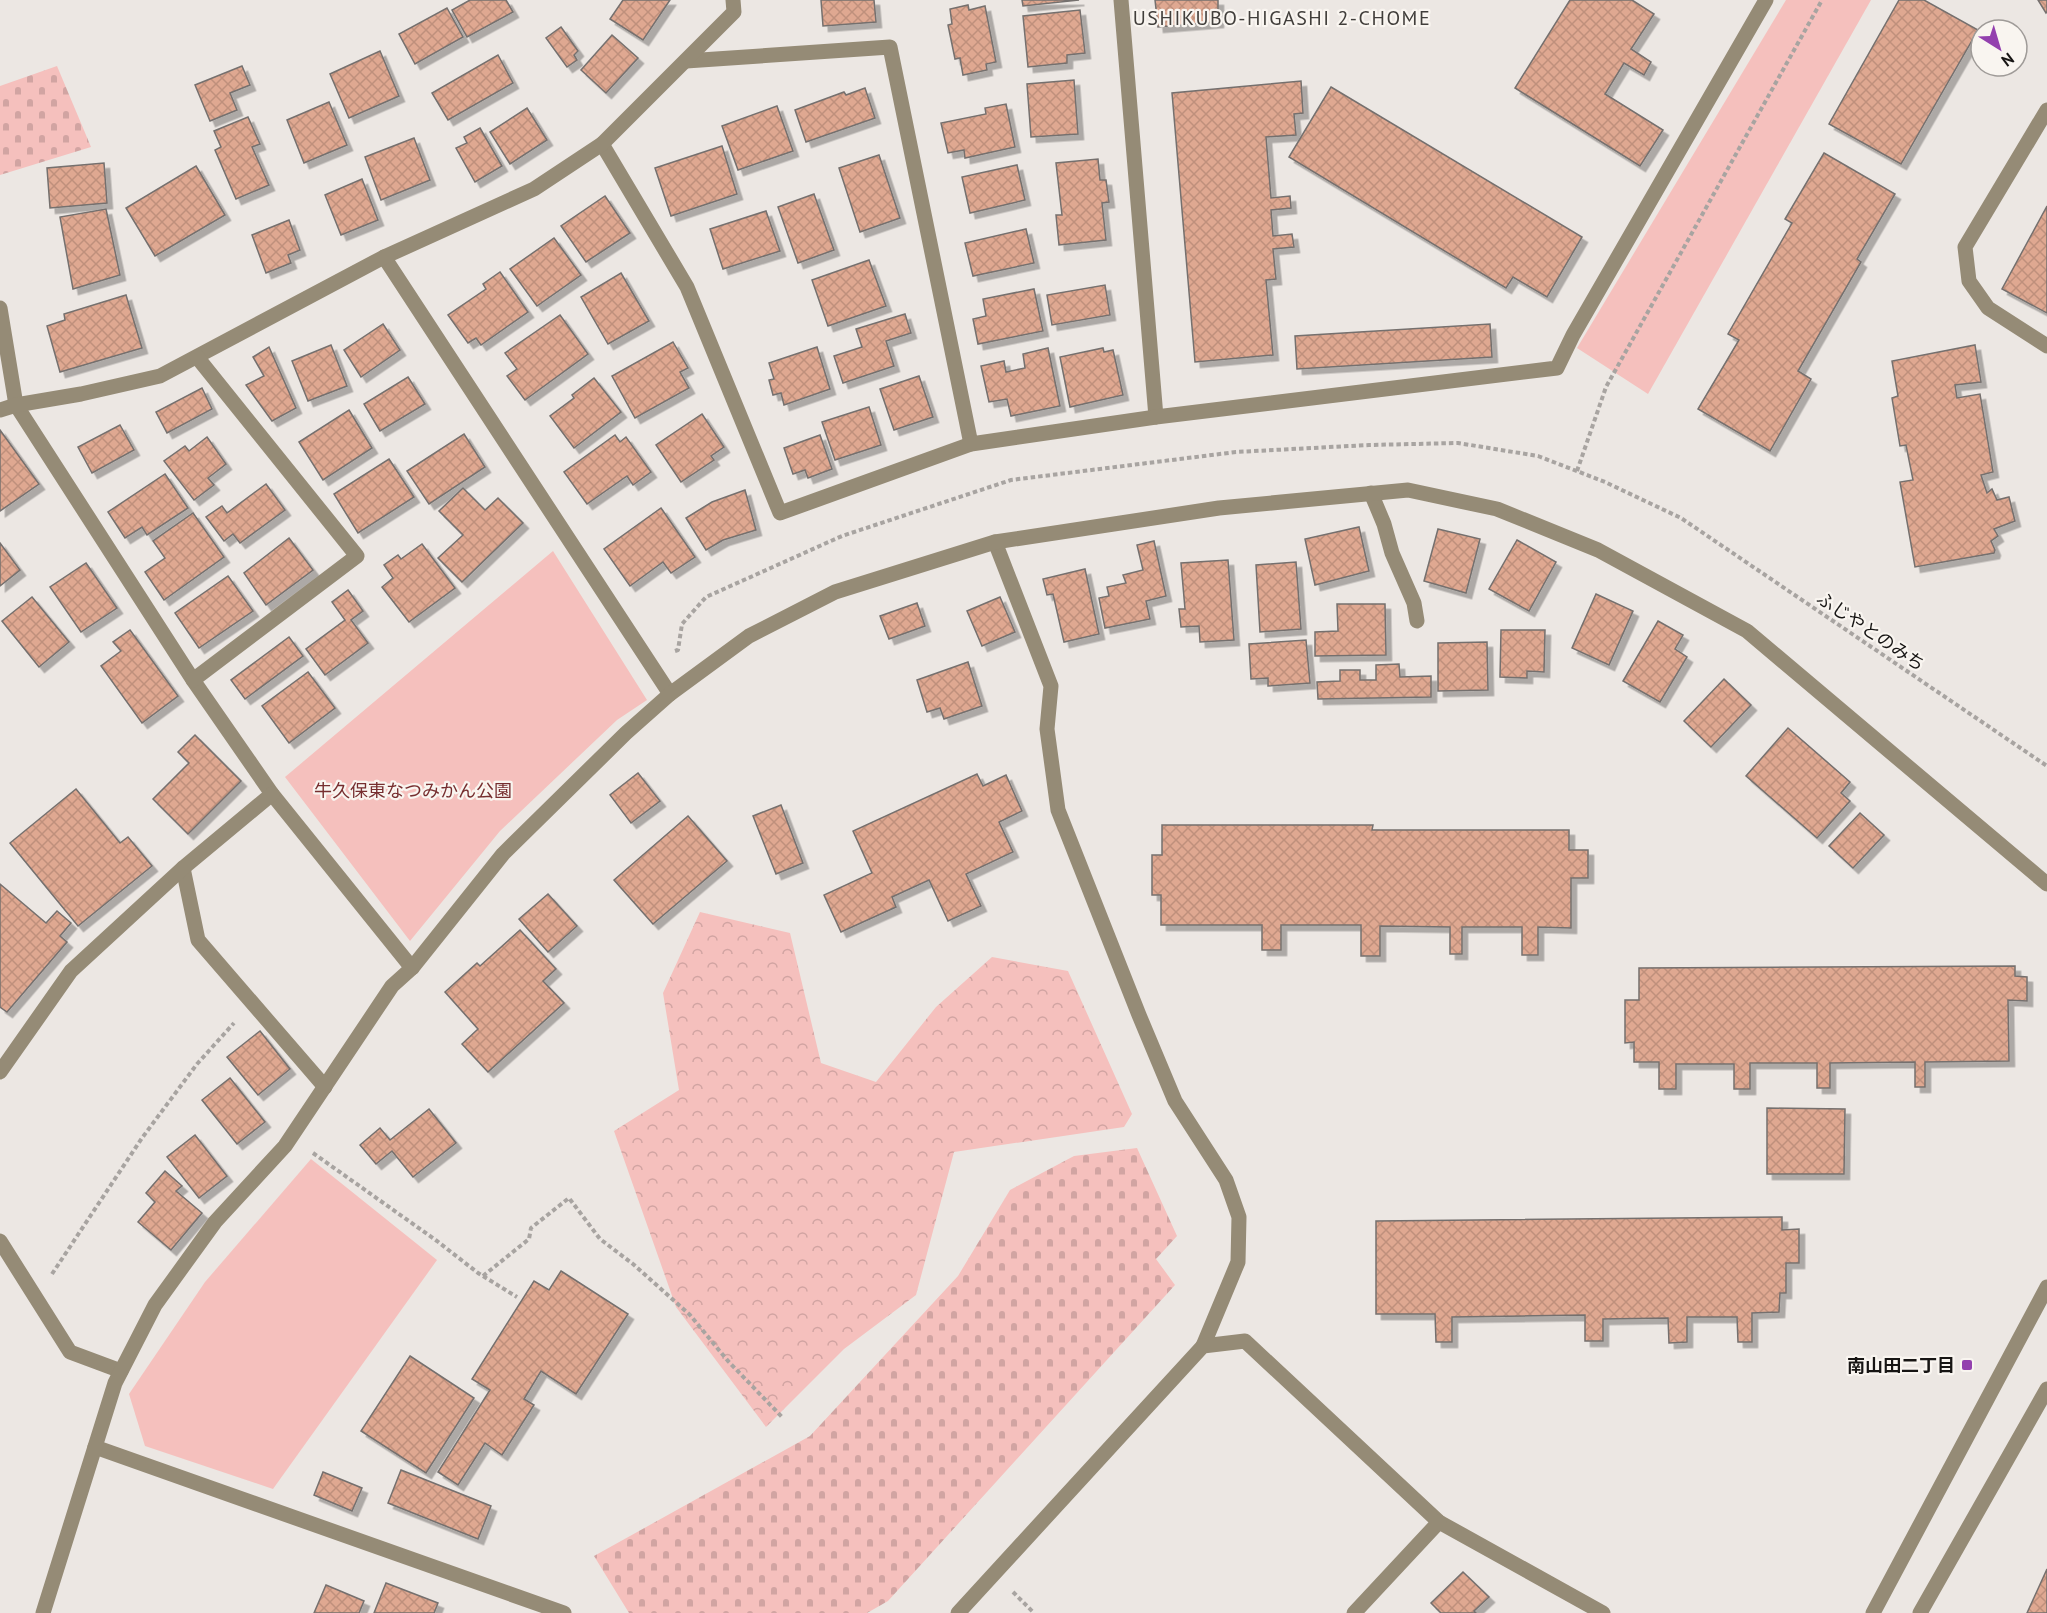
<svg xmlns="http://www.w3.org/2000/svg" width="2047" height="1613" viewBox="0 0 2047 1613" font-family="'PT Sans','Noto Sans JP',sans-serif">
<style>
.green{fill:#f5c0bd}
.forest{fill:url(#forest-crowns)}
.cemetery{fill:url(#cemetery-stones)}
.building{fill:url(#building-cross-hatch);stroke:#75706e;stroke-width:1.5;filter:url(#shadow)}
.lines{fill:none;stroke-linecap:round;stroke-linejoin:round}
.path{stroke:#a8a4a1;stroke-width:4;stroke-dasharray:4.5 3;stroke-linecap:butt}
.minor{stroke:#958b76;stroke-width:15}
.poi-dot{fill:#9340ae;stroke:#f9f5f0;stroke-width:2}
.labels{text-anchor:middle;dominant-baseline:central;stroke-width:4.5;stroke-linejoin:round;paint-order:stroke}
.street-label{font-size:18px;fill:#171514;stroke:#f9f5f0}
.park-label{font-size:18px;fill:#762e2f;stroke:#f9f5f0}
.poi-label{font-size:18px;font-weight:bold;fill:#171514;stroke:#f9f5f0;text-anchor:end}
.neighbourhood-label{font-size:20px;letter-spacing:1.5px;fill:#413e3b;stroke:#f9f5f0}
</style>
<defs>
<pattern id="forest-crowns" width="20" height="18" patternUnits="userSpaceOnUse" patternTransform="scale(1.5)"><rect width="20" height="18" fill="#f5c0bd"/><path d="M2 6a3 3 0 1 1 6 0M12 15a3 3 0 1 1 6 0" fill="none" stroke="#d1a4a2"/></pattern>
<pattern id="cemetery-stones" width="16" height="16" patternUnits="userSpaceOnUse" patternTransform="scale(1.5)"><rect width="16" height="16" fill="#f5c0bd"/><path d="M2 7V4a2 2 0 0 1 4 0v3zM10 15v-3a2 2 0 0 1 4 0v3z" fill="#d1a4a2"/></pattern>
<pattern id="building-cross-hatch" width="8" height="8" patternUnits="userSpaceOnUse" patternTransform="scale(1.5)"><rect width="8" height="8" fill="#dfa891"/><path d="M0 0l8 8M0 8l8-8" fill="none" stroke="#bf907c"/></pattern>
<filter id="shadow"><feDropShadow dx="5.5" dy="5.5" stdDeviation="0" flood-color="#0004"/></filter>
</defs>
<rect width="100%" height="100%" fill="#ece7e3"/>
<!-- green -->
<g class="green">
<polygon points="1786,0 1871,0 1648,394 1577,348"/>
<polygon points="553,551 647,700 617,720 500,831 410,941 285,777"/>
<polygon points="311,1159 437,1260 273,1489 145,1446 129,1394 205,1282"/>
</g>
<!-- forest -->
<polygon class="forest" points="700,912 790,933 821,1063 876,1082 936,1007 992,957 1068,971 1132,1114 1124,1127 954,1152 916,1295 844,1349 766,1427 676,1307 614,1131 679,1090 663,993"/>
<!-- cemetery -->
<g class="cemetery">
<polygon points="57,66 91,147 0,175 0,86"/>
<polygon points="1137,1148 1177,1236 1156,1259 1175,1285 888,1601 867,1613 629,1613 594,1556 810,1436 958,1276 1010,1190 1074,1156"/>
</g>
<!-- building -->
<g class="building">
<polygon points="470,0 506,0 513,12 467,37 452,10"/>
<polygon points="623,0 670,0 643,40 610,19"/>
<polygon points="821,0 874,0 876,22 823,26"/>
<polygon points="1022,0 1079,0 1023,6"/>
<polygon points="1155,0 1218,0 1218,22 1158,27"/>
<polygon points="1570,0 1632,0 1654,14 1631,49 1651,62 1644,75 1624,63 1605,94 1663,130 1640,166 1515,88"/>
<polygon points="1899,0 1924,0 1978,30 1901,164 1829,124"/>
<polygon points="2038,0 2047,0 2047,12 2046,13"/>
<polygon points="968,5 969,10 985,6 996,62 986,64 987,70 963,75 960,58 955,59 948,25 952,24 950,9"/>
<polygon points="447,8 463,37 415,64 399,34"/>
<polygon points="1080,10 1085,53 1067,55 1067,63 1028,67 1023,16"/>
<polygon points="561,27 578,51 574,55 577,60 567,67 546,38"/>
<polygon points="612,35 638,58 606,93 581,70"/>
<polygon points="380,51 399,96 349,118 330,74"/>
<polygon points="498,55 513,83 448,120 432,93"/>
<polygon points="242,66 250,85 230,93 237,110 210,121 195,85"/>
<polygon points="1074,80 1078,134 1031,137 1027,84"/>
<polygon points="1301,81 1303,113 1294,114 1296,135 1266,137 1271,198 1290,196 1291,208 1271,210 1273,236 1292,234 1294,247 1273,249 1276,279 1266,280 1273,355 1195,362 1172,93"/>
<polygon points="1331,87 1582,237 1547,297 1513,277 1506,288 1289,157"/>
<polygon points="865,88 875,118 806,142 795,110 844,92 846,95"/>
<polygon points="329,102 347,145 304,163 287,120"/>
<polygon points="1006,104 1015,147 965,158 964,150 948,153 941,123 986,114 985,108"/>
<polygon points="777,106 793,151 738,170 722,126"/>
<polygon points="527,108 547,140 510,164 490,132"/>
<polygon points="248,117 260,144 252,147 269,185 236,199 215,150 221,147 214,131"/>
<polygon points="480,128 502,166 475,182 456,148 467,143 464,137"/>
<polygon points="414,138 430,180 381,200 365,157"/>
<polygon points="722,146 737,194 671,216 655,168"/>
<polygon points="1824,153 1895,194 1857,259 1861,262 1798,371 1811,379 1770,451 1698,409 1739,340 1728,334 1792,223 1785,219"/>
<polygon points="879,155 900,218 860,232 839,168"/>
<polygon points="1098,159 1100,180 1106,180 1109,202 1102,203 1106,240 1059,245 1056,215 1062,215 1056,163"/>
<polygon points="104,163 107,203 50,208 47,168"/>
<polygon points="1017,165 1025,200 970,213 962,177"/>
<polygon points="196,166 225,215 155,256 126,208"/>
<polygon points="362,179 378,220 341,235 325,195"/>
<polygon points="814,194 834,250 798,263 778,207"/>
<polygon points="605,196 630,233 586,262 561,226"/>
<polygon points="2047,206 2047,313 2002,289"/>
<polygon points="106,209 120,275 73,289 60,217"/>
<polygon points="766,211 780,251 723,269 710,229"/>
<polygon points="289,220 300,250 288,255 291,263 266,273 252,235"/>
<polygon points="1026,229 1034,263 973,276 965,243"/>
<polygon points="554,238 581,275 537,306 510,269"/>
<polygon points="869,260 886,306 828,326 812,280"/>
<polygon points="500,272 528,312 481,345 476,338 468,343 448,315 486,289 483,284"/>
<polygon points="621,273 649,321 608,344 581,297"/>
<polygon points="1105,285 1110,315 1052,325 1047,295"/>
<polygon points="1034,289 1043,331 978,344 973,319 986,316 983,299"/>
<polygon points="126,295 142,348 60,372 47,326 65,320 64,314"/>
<polygon points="905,314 911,333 886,341 894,366 843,383 834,356 862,347 856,329"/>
<polygon points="560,315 588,354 525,400 507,376 517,369 505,353"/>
<polygon points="383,324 400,350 361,377 344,350"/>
<polygon points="1490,324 1492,357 1297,369 1295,336"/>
<polygon points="673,342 688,368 680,372 689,388 635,418 612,376"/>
<polygon points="331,345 347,386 308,401 292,361"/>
<polygon points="1975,345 1981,382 1955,385 1957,398 1980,394 1993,472 1981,475 1987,493 1992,489 1997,500 2009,497 2015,521 1994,529 1998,536 1991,541 1995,550 1994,553 1915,567 1900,482 1913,480 1906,445 1900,446 1892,398 1898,396 1892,361"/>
<polygon points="269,347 296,408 272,421 246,385 264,376 253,357"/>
<polygon points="817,347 830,389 784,405 781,393 773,395 769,380 774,379 769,363"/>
<polygon points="1048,348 1060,406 1011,416 1007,399 989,402 981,366 1004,361 1006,372 1025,368 1023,354"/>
<polygon points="1103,348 1104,352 1113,350 1123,395 1070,407 1060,357"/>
<polygon points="919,376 933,417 894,430 880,389"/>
<polygon points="408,377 425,404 380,431 364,404"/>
<polygon points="594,378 621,412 574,448 550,416 574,398 572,395"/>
<polygon points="202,388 212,409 167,433 156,412"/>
<polygon points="869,407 881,445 835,460 822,422"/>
<polygon points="349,410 372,448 323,480 299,442"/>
<polygon points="702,414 724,447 711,456 714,460 681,482 656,445"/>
<polygon points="120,425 134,450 92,473 78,447"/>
<polygon points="0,430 39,484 0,511"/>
<polygon points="464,434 485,467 429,504 407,471"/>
<polygon points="615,435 620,442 626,437 651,472 633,485 627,476 587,504 564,472"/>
<polygon points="820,435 832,469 808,478 805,470 793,474 784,448"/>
<polygon points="207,437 226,464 208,478 214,485 194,500 164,461 185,446 189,451"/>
<polygon points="389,459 414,497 358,533 334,494"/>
<polygon points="165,474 188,508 147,535 142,527 125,538 108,512"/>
<polygon points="266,484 285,510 240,543 233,534 224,541 206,517 222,506 227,513"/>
<polygon points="463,488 485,510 498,498 523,523 462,582 438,558 463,535 439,511"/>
<polygon points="745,490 756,530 723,540 706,550 686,518 712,502"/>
<polygon points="661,508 695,557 671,573 663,562 630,586 604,549"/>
<polygon points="193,513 224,557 164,600 145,572 165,558 153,541"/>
<polygon points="1359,527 1369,571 1315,585 1305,539"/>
<polygon points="1438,529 1480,539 1466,593 1424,581"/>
<polygon points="289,538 313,570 266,605 244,573"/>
<polygon points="1517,540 1556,562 1529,611 1489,589"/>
<polygon points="1154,541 1166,596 1146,601 1150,619 1105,628 1099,598 1109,596 1107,587 1126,583 1123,575 1143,570 1137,545"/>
<polygon points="0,543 20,570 0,586"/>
<polygon points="422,544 455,588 409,622 382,587 393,578 384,565 398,555 401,559"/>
<polygon points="1228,560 1234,640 1200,642 1199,626 1181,627 1179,609 1185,609 1181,563"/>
<polygon points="1296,562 1301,629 1260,632 1256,565"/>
<polygon points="86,563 117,608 81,632 50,587"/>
<polygon points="1085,569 1099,634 1064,642 1053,594 1047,595 1043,579"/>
<polygon points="228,576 253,611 199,648 175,613"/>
<polygon points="348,590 363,611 351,620 368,643 325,675 306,649 345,620 332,602"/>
<polygon points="1596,594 1633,611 1609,665 1572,648"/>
<polygon points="32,597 69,642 39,667 2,621"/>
<polygon points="1000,597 1015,632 982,646 967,611"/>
<polygon points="917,603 925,626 889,639 880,616"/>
<polygon points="1337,604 1385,604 1386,655 1315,656 1315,632 1338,631"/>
<polygon points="1658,621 1683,635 1675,649 1687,657 1660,702 1623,681"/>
<polygon points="130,630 178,696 142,723 101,666 121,651 113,642"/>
<polygon points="1501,630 1545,630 1544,672 1527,671 1527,678 1500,677"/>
<polygon points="289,637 303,656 245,699 231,680"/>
<polygon points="1306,640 1310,683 1268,686 1268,678 1251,679 1249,644"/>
<polygon points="1487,642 1488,690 1438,691 1438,643"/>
<polygon points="968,662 982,706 944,719 940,708 927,712 917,680"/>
<polygon points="1399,664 1400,677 1431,676 1431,697 1318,699 1317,682 1340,681 1340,670 1360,670 1360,680 1376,680 1376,665"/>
<polygon points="308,672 335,708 289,743 262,706"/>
<polygon points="1724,679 1751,705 1711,747 1684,721"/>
<polygon points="1788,728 1850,782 1841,793 1850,801 1817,838 1746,776"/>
<polygon points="195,735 241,781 188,834 153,799 189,763 178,752"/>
<polygon points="638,773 660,801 631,823 610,795"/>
<polygon points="977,774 983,786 1006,775 1022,811 999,822 1013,852 966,874 981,906 948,921 929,880 892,897 896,907 841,932 824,895 872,873 853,831"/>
<polygon points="76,789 120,843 128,837 152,866 78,926 10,843"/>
<polygon points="781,805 803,863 776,874 753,816"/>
<polygon points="1860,813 1884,835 1853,868 1829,846"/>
<polygon points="688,816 727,861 653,924 614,880"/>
<polygon points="1162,825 1373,825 1372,830 1569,830 1569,850 1588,850 1588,878 1571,878 1571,928 1538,927 1538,955 1522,955 1522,927 1462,927 1462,954 1450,954 1450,927 1380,926 1380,956 1361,956 1361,925 1281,925 1281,950 1262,950 1262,925 1161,925 1161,895 1152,895 1152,855 1162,855"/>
<polygon points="0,884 46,923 57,911 71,923 60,936 67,942 7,1012 0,1007"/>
<polygon points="548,894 577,926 548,952 519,919"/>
<polygon points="520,930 556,969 543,981 564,1003 488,1072 462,1044 478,1029 445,992 477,963 480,966"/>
<polygon points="2015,966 2015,976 2027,977 2027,1001 2008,1000 2009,1061 1925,1062 1925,1087 1915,1087 1915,1062 1830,1063 1830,1088 1817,1088 1817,1063 1750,1063 1750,1089 1734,1089 1734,1064 1676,1064 1676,1089 1659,1089 1659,1062 1634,1062 1634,1042 1625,1043 1625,1000 1639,1000 1639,968"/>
<polygon points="260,1031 290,1069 258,1095 227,1057"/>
<polygon points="230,1078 265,1122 237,1144 202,1100"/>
<polygon points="1767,1108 1845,1109 1844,1174 1767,1174"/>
<polygon points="429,1109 456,1143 413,1177 392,1151 376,1164 360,1145 380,1128 390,1140"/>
<polygon points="195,1135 227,1176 199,1198 167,1157"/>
<polygon points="165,1171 182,1186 176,1191 202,1213 171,1250 138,1222 155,1202 146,1193"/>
<polygon points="1782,1217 1782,1230 1799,1229 1799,1263 1786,1263 1786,1293 1780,1293 1779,1312 1752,1313 1752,1342 1738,1342 1737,1317 1687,1317 1687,1342 1669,1343 1668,1318 1603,1319 1603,1341 1585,1341 1585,1315 1452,1317 1452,1342 1436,1342 1435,1314 1376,1314 1376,1221"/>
<polygon points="561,1271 628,1314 576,1394 541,1371 524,1399 534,1405 502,1455 485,1443 458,1485 438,1472 490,1390 472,1379 534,1281 549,1290"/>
<polygon points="410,1356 474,1398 426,1473 361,1431"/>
<polygon points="401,1470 491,1506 478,1539 388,1503"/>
<polygon points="323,1472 362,1488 352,1511 314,1495"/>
<polygon points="2047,1569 2047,1613 2027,1613"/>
<polygon points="1463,1572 1489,1597 1474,1611 1476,1613 1441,1613 1431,1603"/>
<polygon points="386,1583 438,1603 434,1613 374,1613"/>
<polygon points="326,1585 364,1601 359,1613 314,1613"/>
</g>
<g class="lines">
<!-- path -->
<g class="path">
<polyline points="1577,471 1606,387 1822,0"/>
<polyline points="675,651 678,650 682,624 706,597 842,536 1011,480 1236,452 1369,445 1458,443 1538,456 1605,482 1681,518 2047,766"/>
<polyline points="313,1153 437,1241 478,1273 517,1297"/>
<polyline points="52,1274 142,1138 197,1064 234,1023"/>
<polyline points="483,1276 529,1239 531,1228 569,1198 600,1239 633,1264 690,1315 728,1361 782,1417"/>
<polyline points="1013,1592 1034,1613"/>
</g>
<!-- minor -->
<g class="minor">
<polyline points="1121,0 1156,417"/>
<polyline points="686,61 890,47 971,444"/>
<polyline points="2047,110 1965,247 1969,281 1988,308 2047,346"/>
<polyline points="602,144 687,287 780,513 971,444 1156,417 1557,368 1573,335 1766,0"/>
<polyline points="384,257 670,694"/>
<polyline points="0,308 16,405 193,680 272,794 412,968"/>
<polyline points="0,410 16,405 81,394 160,376 384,257 534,189 602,144 734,12 733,0"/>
<polyline points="1371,493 1384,524 1392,553 1414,603 1417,621"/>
<polyline points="995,542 1051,686 1047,729 1058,810 1139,1015 1175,1101 1226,1180 1239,1217 1238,1262 1203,1346"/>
<polyline points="193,680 357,556 197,357"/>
<polyline points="183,868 198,940 325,1087"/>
<polyline points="0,1072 71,971 183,868 272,794"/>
<polyline points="0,1241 70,1352 121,1371"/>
<polyline points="95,1447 564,1613"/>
<polyline points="43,1613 115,1383 155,1305 215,1222 285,1146 392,986 412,968 503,854 626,733 670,694 749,636 835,592 995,542 1219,508 1408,490 1497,509 1598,550 1747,631 2047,884"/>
<polyline points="958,1613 1203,1346 1245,1341 1439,1522 1603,1613"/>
<polyline points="1354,1613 1439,1522"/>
<polyline points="1873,1613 2047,1287"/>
<polyline points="1920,1613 2047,1389"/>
</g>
</g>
<!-- markers -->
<rect class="poi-dot" x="1961" y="1359" width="12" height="12" rx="3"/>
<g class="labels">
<!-- street labels -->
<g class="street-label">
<text transform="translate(1871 631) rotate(34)">ふじやとのみち</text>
</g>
<!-- park labels -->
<g class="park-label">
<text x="413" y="790">牛久保東なつみかん公園</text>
</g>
<!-- poi labels -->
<g class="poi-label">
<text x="1955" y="1365">南山田二丁目</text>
</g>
<!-- neighbourhood labels -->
<g class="neighbourhood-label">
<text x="1282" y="18">USHIKUBO-HIGASHI 2-CHOME</text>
</g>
</g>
<!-- north arrow -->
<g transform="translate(1999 48) rotate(143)"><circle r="28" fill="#f9f5f0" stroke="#9f9b98" stroke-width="1.5"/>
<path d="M0-4.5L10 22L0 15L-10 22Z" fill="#9340ae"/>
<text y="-9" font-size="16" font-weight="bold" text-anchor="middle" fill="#171514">N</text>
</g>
</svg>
